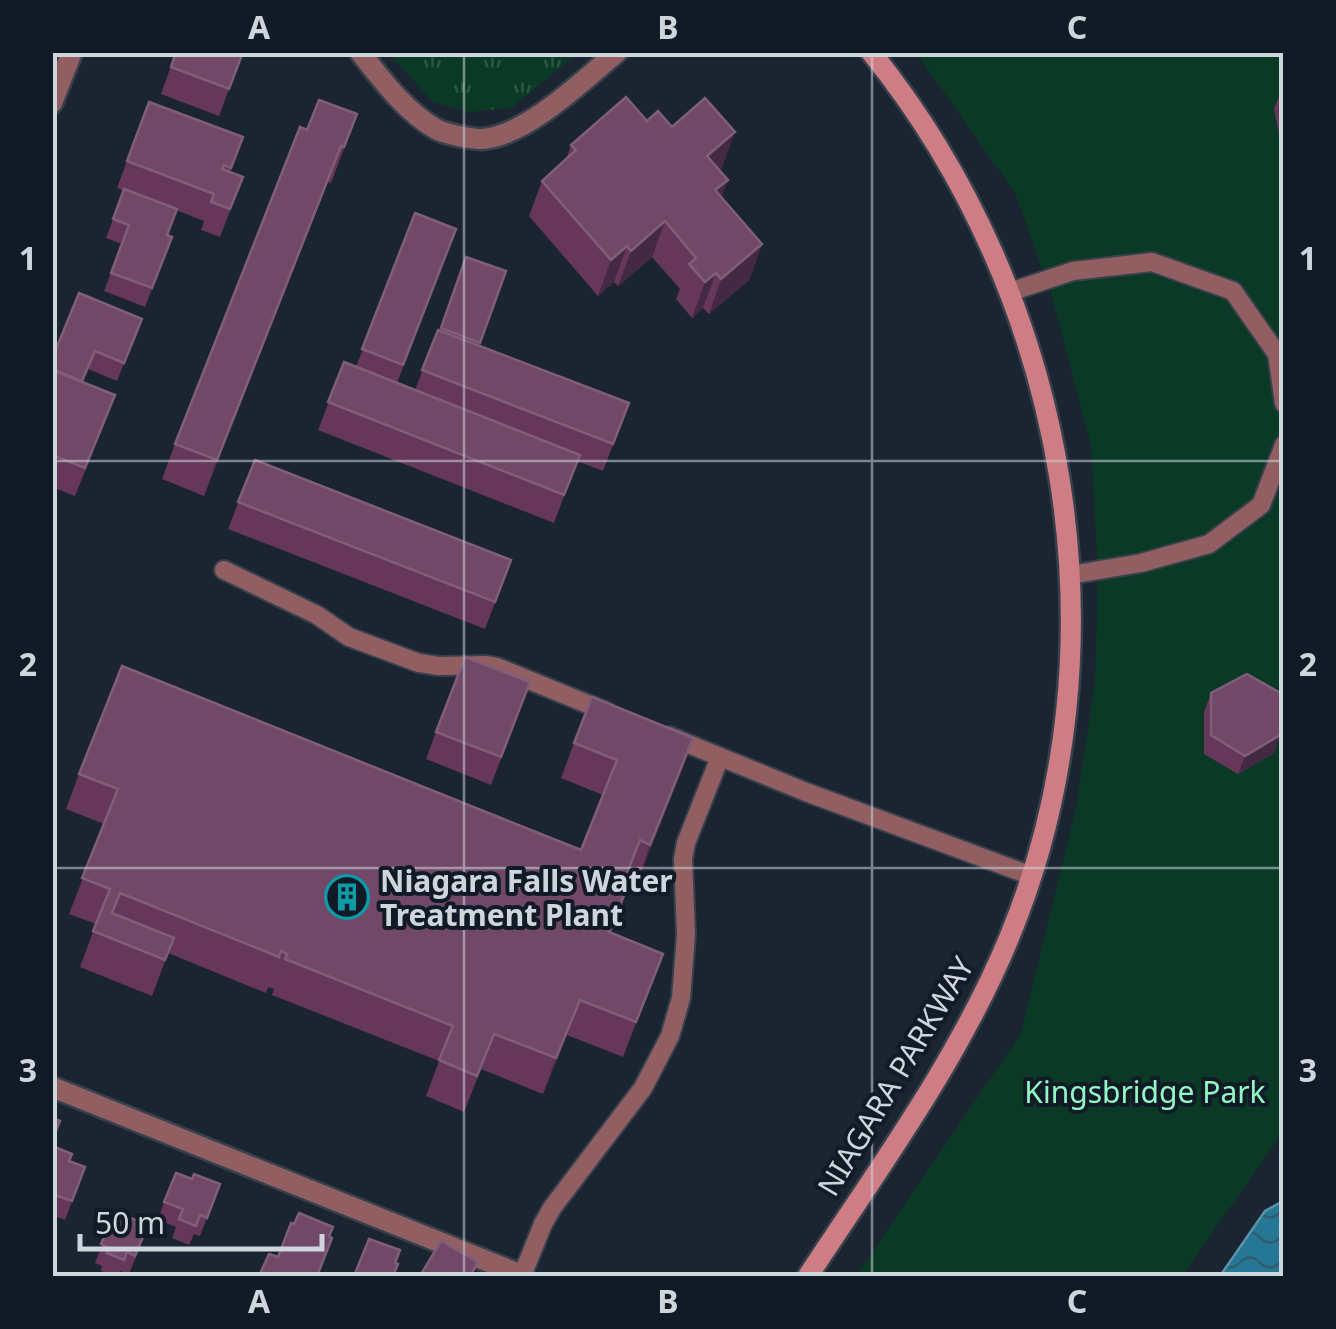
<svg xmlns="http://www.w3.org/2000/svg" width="1336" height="1329" viewBox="0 0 1336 1329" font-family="'Noto Sans',sans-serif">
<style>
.grass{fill:url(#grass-tufts)}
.park{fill:#0a3925}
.water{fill:url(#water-waves);stroke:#5893ab;stroke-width:2.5}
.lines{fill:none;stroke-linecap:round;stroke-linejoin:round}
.service-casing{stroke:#37414d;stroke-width:22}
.minor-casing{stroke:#37414d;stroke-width:25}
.secondary-casing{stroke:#37414d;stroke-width:25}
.service{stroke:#915e61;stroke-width:18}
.minor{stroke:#915e61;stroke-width:20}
.secondary{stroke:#cf7d84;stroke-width:20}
.wall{fill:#66375a}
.shaded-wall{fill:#432944}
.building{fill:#714868;stroke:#805e7a;stroke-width:2.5}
.grid{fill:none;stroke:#ced5dd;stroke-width:2.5;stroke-opacity:0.55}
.labels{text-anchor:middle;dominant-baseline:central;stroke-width:8;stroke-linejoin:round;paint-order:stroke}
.poi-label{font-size:30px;font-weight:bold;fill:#ced5dd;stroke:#111b27;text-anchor:start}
.street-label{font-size:30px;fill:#ced5dd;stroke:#111b27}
.park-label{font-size:30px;fill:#94f8c4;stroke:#111b27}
.neatline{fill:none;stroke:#ced5dd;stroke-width:4}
.grid-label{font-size:32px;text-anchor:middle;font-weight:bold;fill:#ced5dd}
</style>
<defs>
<pattern id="grass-tufts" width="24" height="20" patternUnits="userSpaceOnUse" patternTransform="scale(2.5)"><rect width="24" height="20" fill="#0a3925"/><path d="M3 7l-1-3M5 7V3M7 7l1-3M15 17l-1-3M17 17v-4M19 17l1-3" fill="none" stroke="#2c5544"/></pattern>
<pattern id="water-waves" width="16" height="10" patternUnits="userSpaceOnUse" patternTransform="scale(2.5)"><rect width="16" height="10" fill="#257795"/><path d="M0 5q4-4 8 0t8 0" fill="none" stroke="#305e70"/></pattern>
</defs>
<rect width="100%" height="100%" fill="#1a2531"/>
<!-- grass -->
<polygon class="grass" points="389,53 578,53 511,108 468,112 433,102"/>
<!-- park -->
<polygon class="park" points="916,53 1283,53 1283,1132 1182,1276 856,1276 1021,1033 1076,808 1095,681 1098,575 1091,446 1052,296 1015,193"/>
<!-- water -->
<polygon class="water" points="1283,1201 1283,1276 1220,1276 1265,1211"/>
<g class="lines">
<!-- service casing -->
<g class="service-casing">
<g id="service">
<polyline points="1010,292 1073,271 1152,262 1233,291 1277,354 1284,403"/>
<polyline points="224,570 317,615 349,637 419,663 439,666 485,665 497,667 607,712"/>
<polyline points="1070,575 1141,563 1209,544 1261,505 1284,445"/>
<polyline points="669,736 806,792 1032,876"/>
<polyline points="522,1276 543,1224 552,1208 643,1088 670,1036 681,998 686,935 683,859 686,843 720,757"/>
</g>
</g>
<!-- minor casing -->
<g class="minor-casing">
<g id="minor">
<path d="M360 52C382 80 406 112 436 129 443 133 451 134 458 136 465 137 474 139 481 139 524 138 585 79 617 52"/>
<polyline points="52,103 72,52"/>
<polyline points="52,1087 524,1276"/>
</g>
</g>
<!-- secondary casing -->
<g class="secondary-casing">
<path id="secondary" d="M808 1276C879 1168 959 1059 1009 938 1130 646 1068 296 871 52"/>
</g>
<!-- service -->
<use href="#service" class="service"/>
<!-- minor -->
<use href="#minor" class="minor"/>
<!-- secondary -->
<use href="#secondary" class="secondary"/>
</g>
<!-- wall -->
<g class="wall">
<polygon points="176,52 243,52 219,116 161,94"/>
<polygon points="1284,84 1284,158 1274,109"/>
<polygon points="149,102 243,137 230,172 243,177 220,237 201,230 204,221 176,210 167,235 172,237 145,307 104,291 122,244 106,238 124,191 117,188"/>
<polygon points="357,114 331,183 328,182 204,496 162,479 175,444"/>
<polygon points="647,121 672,127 722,168 719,170 728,180 721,198 762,244 749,280 709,314 703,308 692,318 676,299 680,289 652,257 618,286 614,282 598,296 529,216 542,181 566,160 571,145"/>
<polygon points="415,213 446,256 397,383 415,390 438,330 440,330 466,257 506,271 479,346 629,403 603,471 577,461 554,523 318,430 344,362 356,367"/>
<polygon points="142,319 117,381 88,369 83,382 105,422 75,496 52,487 52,359"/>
<polygon points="255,460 511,560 485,629 228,529"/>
<polygon points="1211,693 1274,753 1238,774 1204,754 1204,712"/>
<polygon points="520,709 491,785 426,759 436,732"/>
<polygon points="693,738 638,880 632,878 611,933 663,954 623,1057 567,1035 543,1094 481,1069 464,1112 426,1096 439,1061 272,995 274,989 268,987 266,993 168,953 152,996 80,967 96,924 69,914 104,824 66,809 79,774 581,850 603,795 561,778 574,743"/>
<polygon points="52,1146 69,1161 85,1167 65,1220 52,1215"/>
<polygon points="192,1179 220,1184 200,1236 194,1234 189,1245 172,1238 176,1227 158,1220 164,1202"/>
<polygon points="112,1219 141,1244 129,1274 120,1271 118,1276 113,1276 101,1271 102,1266 95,1263"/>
</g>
<!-- shaded-wall -->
<g class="shaded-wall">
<polygon points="735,132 722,168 694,191 707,156"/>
<polygon points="341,146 328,182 204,496 217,460"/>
<polygon points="728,180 715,215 715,190"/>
<polygon points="665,221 652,257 618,286 631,251"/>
<polygon points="762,244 749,280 709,314 721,279"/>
<polygon points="627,246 614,282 598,296 611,260"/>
<polygon points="716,273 703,308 692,318 705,282"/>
<polygon points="1280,735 1274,753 1238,774 1245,756"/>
<polygon points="693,738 681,773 638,880 650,845"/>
<polygon points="663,954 650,989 623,1057 636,1022"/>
<polygon points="580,1000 567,1035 543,1094 556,1058"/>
</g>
<!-- building -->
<g class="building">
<polygon points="176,52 243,52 229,89 171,67"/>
<polygon points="626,97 647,121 658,111 672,127 705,98 735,132 707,156 728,180 715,190 762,244 721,279 716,273 705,282 689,264 696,258 665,221 631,251 627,246 611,260 542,181 576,150 571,145"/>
<polygon points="319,100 357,114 344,147 341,146 217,460 175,444 300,127 307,130"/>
<polygon points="149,102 243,137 231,168 224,165 222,169 243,177 230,209 211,202 214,194 127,161"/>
<polygon points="124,189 177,209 167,235 172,237 152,288 111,273 129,225 113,219"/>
<polygon points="415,213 456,229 403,365 362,349"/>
<polygon points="466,257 506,271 480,343 441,328"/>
<polygon points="79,293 142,319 124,363 95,351 82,381 52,369 52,359"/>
<polygon points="438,330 629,403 613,444 422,370"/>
<polygon points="344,362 580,455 564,495 328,402"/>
<polygon points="52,370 115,395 85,468 52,455"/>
<polygon points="255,460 511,560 495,602 238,502"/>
<polygon points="465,657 530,682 501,757 436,732"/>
<polygon points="122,666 581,850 617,760 574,743 592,697 693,738 650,845 640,840 627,873 632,875 609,932 663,954 636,1022 580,1000 556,1058 494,1034 477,1076 439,1060 453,1026 285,959 287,954 281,951 279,957 120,893 112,913 174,938 165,960 93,931 110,889 82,878 118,789 79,774"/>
<polygon points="1247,674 1282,694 1280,735 1245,756 1211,735 1211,693"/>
<polygon points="52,1118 60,1121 52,1140"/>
<polygon points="52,1146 72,1154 69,1161 85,1167 72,1201 52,1194"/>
<polygon points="176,1173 192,1179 194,1174 220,1184 207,1218 200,1215 196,1226 179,1219 183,1209 164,1202"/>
<polygon points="299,1213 333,1227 329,1236 332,1238 317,1276 308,1275 307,1276 259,1276 269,1254 278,1257 291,1223 294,1224"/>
<polygon points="120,1214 148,1225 135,1256 127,1252 124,1260 107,1253 109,1248 101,1244 112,1219 117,1221"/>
<polygon points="369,1239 400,1250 395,1263 398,1264 393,1276 354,1276"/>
<polygon points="441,1241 478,1262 470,1276 420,1276"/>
</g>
<!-- grid -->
<path class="grid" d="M464 52V1276M872 52V1276M52 461H1284M52 868H1284"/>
<!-- icons -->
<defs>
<g id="building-ring" transform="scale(2.25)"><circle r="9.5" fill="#111b27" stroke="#0f9aa8" stroke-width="1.5"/><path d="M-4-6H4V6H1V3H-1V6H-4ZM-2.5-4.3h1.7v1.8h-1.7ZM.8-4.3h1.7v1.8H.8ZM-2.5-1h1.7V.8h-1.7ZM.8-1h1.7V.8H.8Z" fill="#0f9aa8"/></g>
</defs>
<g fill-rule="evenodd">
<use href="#building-ring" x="347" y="897"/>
</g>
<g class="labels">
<!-- poi labels -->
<g class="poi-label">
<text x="380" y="880">Niagara Falls Water<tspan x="380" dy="34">Treatment Plant</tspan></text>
</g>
<!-- street labels -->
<g class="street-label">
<text transform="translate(895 1076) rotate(-59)">NIAGARA PARKWAY</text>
</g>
<!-- park labels -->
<g class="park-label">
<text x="1145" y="1091">Kingsbridge Park</text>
</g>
</g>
<!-- border -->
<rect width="1336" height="1329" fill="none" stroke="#111b27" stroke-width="110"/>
<!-- scale -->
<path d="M80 1234v15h242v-15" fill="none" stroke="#ced5dd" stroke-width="5"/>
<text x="95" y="1234" font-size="30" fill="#ced5dd" stroke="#111b27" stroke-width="8" paint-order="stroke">50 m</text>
<rect x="55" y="55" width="1226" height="1219" class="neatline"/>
<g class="grid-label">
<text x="259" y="39">A</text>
<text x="668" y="39">B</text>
<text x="1077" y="39">C</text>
<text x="28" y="270">1</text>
<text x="1308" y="270">1</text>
<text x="28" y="676">2</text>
<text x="1308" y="676">2</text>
<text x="28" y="1082">3</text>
<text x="1308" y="1082">3</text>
<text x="259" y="1313">A</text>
<text x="668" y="1313">B</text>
<text x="1077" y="1313">C</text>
</g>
</svg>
